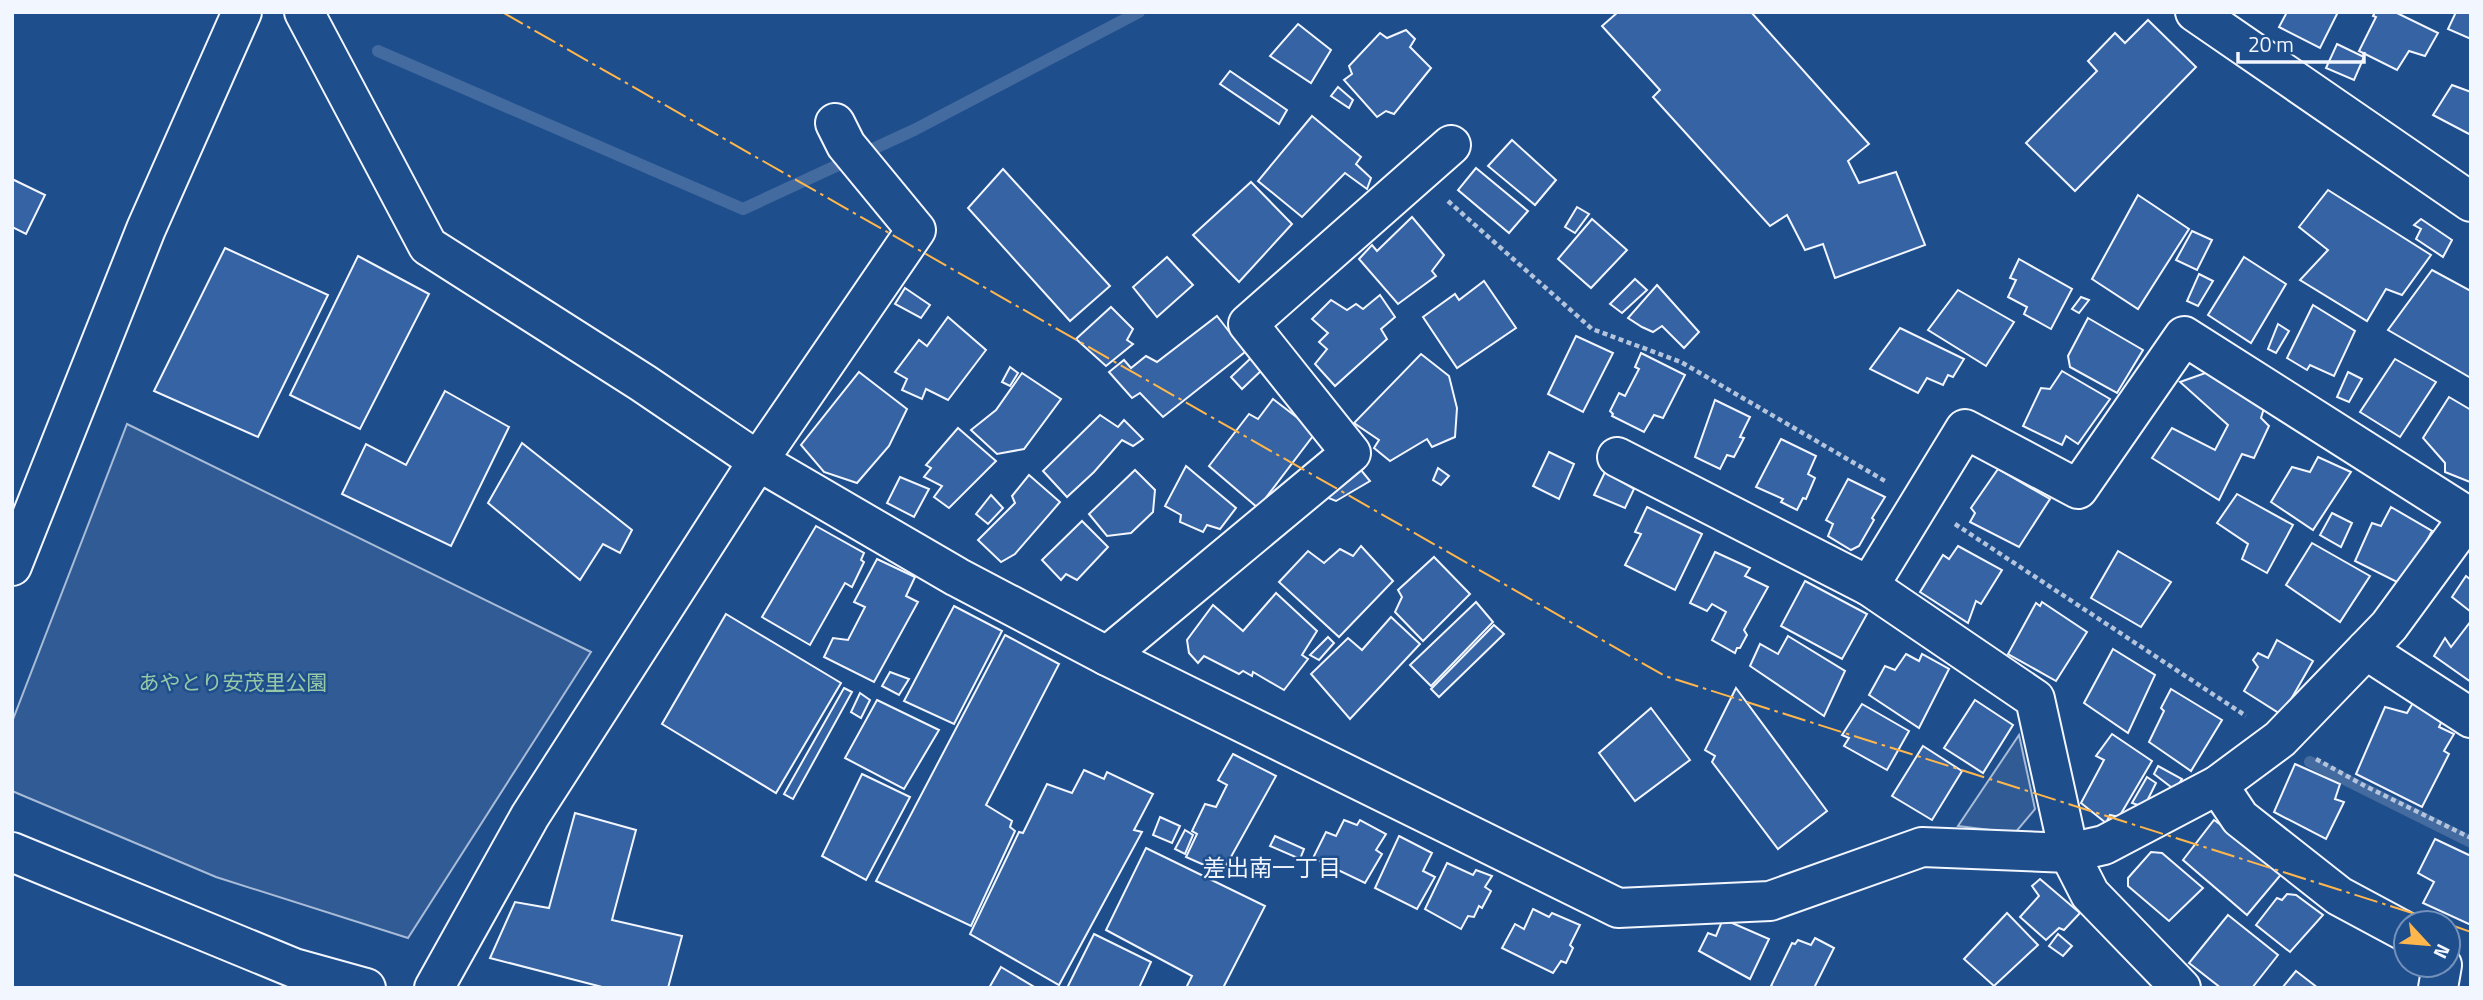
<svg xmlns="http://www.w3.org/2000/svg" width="2483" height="1000" viewBox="0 0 2483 1000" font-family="'Titillium Web','Noto Sans JP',sans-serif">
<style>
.built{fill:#305b95;stroke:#a8bbd7;stroke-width:2}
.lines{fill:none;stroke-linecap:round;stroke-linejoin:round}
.stream{stroke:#446ba0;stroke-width:12}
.building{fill:#3563a3;stroke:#f2f6ff;stroke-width:2}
.minor-casing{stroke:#f2f6ff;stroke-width:42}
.tertiary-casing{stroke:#f2f6ff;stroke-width:42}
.path{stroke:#b3c4dc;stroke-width:4.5;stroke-dasharray:5 3.5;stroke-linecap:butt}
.minor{stroke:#1f4e8c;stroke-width:38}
.tertiary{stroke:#1f4e8c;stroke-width:38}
.power{stroke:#ffb74d;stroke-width:2;stroke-dasharray:24 5 3.5 5;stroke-linecap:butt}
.labels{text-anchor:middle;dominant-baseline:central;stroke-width:5;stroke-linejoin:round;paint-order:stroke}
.park-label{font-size:21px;fill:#97c8a6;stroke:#1f4e8c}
.neighbourhood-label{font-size:23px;fill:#f2f6ff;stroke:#1f4e8c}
</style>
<rect width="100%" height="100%" fill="#1f4e8c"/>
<!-- built -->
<g class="built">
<polygon points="127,424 591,652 408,938 216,877 12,791 12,722"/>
<polygon points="2019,735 2035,809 2015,833 1958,826"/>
</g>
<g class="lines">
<!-- stream -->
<g class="stream">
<polyline points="378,51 743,209 914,130 1139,12"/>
<polyline points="2310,762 2471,842"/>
</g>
</g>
<!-- building -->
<g class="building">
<polygon points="1618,12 1751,12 1869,144 1848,161 1859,183 1896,172 1925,245 1835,278 1823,244 1805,250 1787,215 1770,226 1653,97 1660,90 1602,26"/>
<polygon points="2287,12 2338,12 2320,48 2279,27"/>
<polygon points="2375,12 2395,12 2438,33 2425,56 2409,51 2397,70 2359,51 2376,17 2373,16"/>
<polygon points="2456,12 2471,12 2471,39 2448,29"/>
<polygon points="2148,20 2196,67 2075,191 2026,143 2097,71 2088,61 2115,33 2125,43"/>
<polygon points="1298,24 1331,50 1311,83 1270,56"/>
<polygon points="1406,30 1415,39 1410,47 1431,68 1394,114 1386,111 1377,117 1344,80 1352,74 1349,66 1380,33 1387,38"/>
<polygon points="2337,44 2364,57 2354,80 2326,68"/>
<polygon points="1230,71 1287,110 1279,124 1220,84"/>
<polygon points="2452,85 2471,92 2471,135 2433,115"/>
<polygon points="1338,87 1353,100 1349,108 1331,96"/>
<polygon points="1312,116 1361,157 1356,164 1371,178 1367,189 1345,173 1302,217 1258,181"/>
<polygon points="1512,140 1556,180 1535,205 1488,166"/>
<polygon points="1476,168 1528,211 1509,233 1458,190"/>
<polygon points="1003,169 1110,286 1070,321 968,208"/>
<polygon points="12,179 45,195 26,234 12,227"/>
<polygon points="1251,182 1292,224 1239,282 1193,235"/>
<polygon points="2328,190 2431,255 2402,295 2386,289 2367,321 2300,280 2328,250 2299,227"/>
<polygon points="2138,195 2189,229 2138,309 2092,279"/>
<polygon points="1577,207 1589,214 1575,233 1565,227"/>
<polygon points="1412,217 1444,255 1432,271 1436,276 1398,304 1359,259 1372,245 1377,251"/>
<polygon points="1592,219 1627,250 1591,288 1558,259"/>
<polygon points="2421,219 2452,240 2443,257 2416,239 2421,229 2414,225"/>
<polygon points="2192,231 2212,240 2197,270 2176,260"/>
<polygon points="225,248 328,295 258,437 154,391"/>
<polygon points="358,256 429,294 360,429 290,395"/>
<polygon points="1167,257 1193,285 1157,317 1133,287"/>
<polygon points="2244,257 2286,284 2251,343 2208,315"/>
<polygon points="2019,259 2072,289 2051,329 2024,314 2027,307 2008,297 2016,280 2010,278"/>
<polygon points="2432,270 2471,291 2471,378 2388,330"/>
<polygon points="2199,274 2213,281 2198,306 2187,301"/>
<polygon points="1635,279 1647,290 1622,313 1610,304"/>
<polygon points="1484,281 1516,328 1457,368 1423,317 1455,294 1459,300"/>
<polygon points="1657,285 1699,332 1684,348 1662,326 1653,332 1642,327 1628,318"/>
<polygon points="905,288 930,305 921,318 895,304"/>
<polygon points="1958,290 2014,322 1986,366 1928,330"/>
<polygon points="1380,295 1395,317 1381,329 1387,339 1335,386 1315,364 1327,349 1319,342 1328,333 1312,319 1331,300 1347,310 1356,304 1363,309"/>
<polygon points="2081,297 2089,300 2079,313 2072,309"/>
<polygon points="2313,305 2355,331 2334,376 2310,365 2307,370 2287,358"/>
<polygon points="1111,307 1133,329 1127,340 1133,344 1106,366 1076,339"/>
<polygon points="1217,316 1245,352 1163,417 1140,393 1132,398 1109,372 1124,360 1131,368 1146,356 1157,362"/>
<polygon points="948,317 986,350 948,400 926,389 922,399 902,390 907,379 895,372 919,340 927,346"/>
<polygon points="2088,318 2143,350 2117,393 2070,367 2068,356"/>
<polygon points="2278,324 2289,331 2276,353 2268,349"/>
<polygon points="1900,328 1964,359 1953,377 1948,375 1943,385 1927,378 1918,393 1870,369"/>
<polygon points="1576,336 1613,353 1583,412 1548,394"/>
<polygon points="1641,353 1685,375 1663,418 1654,415 1644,432 1612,416 1613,414 1610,411 1619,393 1625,396 1639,369 1635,367"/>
<polygon points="1421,354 1449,376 1457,408 1455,437 1432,447 1427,439 1390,461 1374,448 1379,440 1354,423"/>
<polygon points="1253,356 1264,368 1242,389 1231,377"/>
<polygon points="2395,359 2436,382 2400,437 2360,412"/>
<polygon points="1010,367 1018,373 1010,386 1002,382"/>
<polygon points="2062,371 2110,399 2078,444 2066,436 2062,445 2023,426 2041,388 2050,389"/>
<polygon points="2211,371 2265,405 2261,418 2269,426 2254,458 2242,454 2219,500 2152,458 2172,428 2215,450 2228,425 2180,382"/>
<polygon points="859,372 907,409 889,446 857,483 824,472 801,445"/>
<polygon points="2348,372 2362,379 2349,402 2337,397"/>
<polygon points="1022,373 1061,399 1024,449 997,454 971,430 996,410"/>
<polygon points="445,391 509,427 451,546 342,494 366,444 406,465"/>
<polygon points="2449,397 2471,410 2470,482 2445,472 2445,463 2423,438"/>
<polygon points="1273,399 1316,432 1258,508 1209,466 1249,414 1258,419"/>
<polygon points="1715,400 1750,417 1740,437 1744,438 1734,457 1727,455 1720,469 1695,457"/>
<polygon points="1100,415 1118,427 1124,420 1143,439 1133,446 1122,440 1094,472 1067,497 1043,471"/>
<polygon points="958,428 996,461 949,508 934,497 942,486 924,477 931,468 926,465"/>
<polygon points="1781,439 1816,456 1808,474 1815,478 1806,499 1803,498 1797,510 1781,502 1783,499 1756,487"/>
<polygon points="522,443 632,530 620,553 603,544 580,580 488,503"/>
<polygon points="1549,452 1574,464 1559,499 1533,486"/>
<polygon points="2318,457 2351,472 2313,530 2271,502 2292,467 2310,472"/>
<polygon points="1356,464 1370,481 1336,501 1318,494"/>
<polygon points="1186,466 1236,508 1220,529 1207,525 1203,532 1180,522 1181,515 1165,506"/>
<polygon points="1438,468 1449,476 1441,485 1433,480"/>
<polygon points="1998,469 2050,499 2019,547 1970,522 1975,513 1971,508"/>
<polygon points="1135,470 1155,490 1153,512 1131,533 1107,536 1089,514"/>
<polygon points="1605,472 1634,489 1625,508 1594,495"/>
<polygon points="1029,475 1060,502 1015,554 1001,562 978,540 1015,503 1012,496"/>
<polygon points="900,477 929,489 914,517 887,503"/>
<polygon points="1848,479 1885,497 1872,518 1874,520 1859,546 1851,550 1828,536 1833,524 1826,520"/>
<polygon points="2237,494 2293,525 2267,573 2242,559 2248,544 2217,523"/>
<polygon points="991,495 1003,508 988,524 976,514"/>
<polygon points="1647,507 1702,534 1675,590 1625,565 1641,534 1635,532"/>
<polygon points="2391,507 2432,531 2403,585 2355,561 2372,523 2381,526"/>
<polygon points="2332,513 2352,523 2341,547 2320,535"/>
<polygon points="1082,521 1108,547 1077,580 1066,574 1061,580 1042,560"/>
<polygon points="816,526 864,553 861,560 864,562 852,587 845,583 810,645 762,617"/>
<polygon points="2312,543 2370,576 2340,622 2286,585"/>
<polygon points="1361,546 1393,581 1339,637 1279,582 1308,551 1324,563 1340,549 1353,556"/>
<polygon points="1958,546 2002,570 1981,604 1976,601 1968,623 1920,592 1943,555 1949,559"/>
<polygon points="2118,551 2171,582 2141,627 2091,598"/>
<polygon points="1715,552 1750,568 1745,576 1768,587 1744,630 1747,635 1740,648 1737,648 1735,653 1712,640 1726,612 1712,604 1707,611 1690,603"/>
<polygon points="1434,557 1470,594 1423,641 1395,612 1402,597 1398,590"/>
<polygon points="877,559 915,577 906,596 918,602 874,682 824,657 833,638 848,640 865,607 854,602"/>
<polygon points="2466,576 2471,580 2471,612 2452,597"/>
<polygon points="1805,581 1867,614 1842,659 1781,626"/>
<polygon points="1276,593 1317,631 1302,655 1308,659 1284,690 1253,672 1252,676 1243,671 1239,674 1204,656 1198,663 1189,653 1187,640 1213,605 1243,631"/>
<polygon points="1476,602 1493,622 1431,686 1410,665"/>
<polygon points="2042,602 2087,632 2056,681 2008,654 2036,603 2040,606"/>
<polygon points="954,606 1002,631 954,724 904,701"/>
<polygon points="726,614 841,683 776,793 662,724"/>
<polygon points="1391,617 1420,644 1350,719 1311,674 1348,638 1362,650"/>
<polygon points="2471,621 2471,682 2434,656 2445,638 2451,647"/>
<polygon points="1494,625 1504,634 1439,697 1431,689"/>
<polygon points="1005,635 1059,664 986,805 1012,821 1010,827 1015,831 971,926 876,881"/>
<polygon points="1788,636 1845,671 1824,716 1750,666 1760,644 1778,654"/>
<polygon points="1328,637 1334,643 1319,660 1310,655"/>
<polygon points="2277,640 2313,661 2282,715 2244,691 2258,667 2253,660 2258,653 2268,658"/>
<polygon points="2113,649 2155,675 2128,733 2084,703"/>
<polygon points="1906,654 1919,661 1922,654 1949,669 1919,728 1869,695 1885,666 1895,670"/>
<polygon points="890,672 909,679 899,695 882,686"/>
<polygon points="844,688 852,692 793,799 784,794"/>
<polygon points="1736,688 1827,811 1778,849 1712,762 1715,756 1705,750"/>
<polygon points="2171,689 2222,720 2191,771 2149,742 2164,711 2161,708"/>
<polygon points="860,693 870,700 861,718 851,712"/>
<polygon points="877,700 939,730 904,789 845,758"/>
<polygon points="1975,700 2013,725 1983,773 1944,748"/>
<polygon points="2414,701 2444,717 2439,727 2454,734 2444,751 2449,754 2422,807 2356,774 2385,707 2407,713"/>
<polygon points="1862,704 1909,731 1887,770 1844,746 1849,738 1842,735"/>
<polygon points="1651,708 1690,760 1635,801 1599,753"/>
<polygon points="2112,734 2152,761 2119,817 2110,815 2106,823 2081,803 2104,760 2096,756"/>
<polygon points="1923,746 1962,771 1932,820 1892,796"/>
<polygon points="1233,754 1276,776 1222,873 1186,857 1197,834 1192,831 1205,804 1216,807 1227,785 1218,780"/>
<polygon points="2295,764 2340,784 2335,799 2344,802 2326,839 2274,812"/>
<polygon points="2158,766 2182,779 2175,790 2154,774"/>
<polygon points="1084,770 1104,779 1107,772 1153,794 1134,830 1142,832 1059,985 970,934 1019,832 1023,833 1047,784 1072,793"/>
<polygon points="862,774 910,797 866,880 822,856"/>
<polygon points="2147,777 2156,783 2144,807 2132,803"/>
<polygon points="575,813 636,830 612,920 682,936 668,988 606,988 490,958 515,902 549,908"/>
<polygon points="1160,817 1180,826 1172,843 1153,835"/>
<polygon points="1344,820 1357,825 1360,820 1386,834 1376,850 1382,854 1365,883 1313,858 1326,832 1336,836"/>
<polygon points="2214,820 2284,871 2247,915 2183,860"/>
<polygon points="1185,830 1193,835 1185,854 1175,849"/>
<polygon points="1275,836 1304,849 1300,859 1270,846"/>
<polygon points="1399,836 1432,853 1423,871 1435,877 1417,909 1375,888"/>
<polygon points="2435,839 2471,856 2471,925 2423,903 2434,882 2418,873"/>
<polygon points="1146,848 1265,906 1223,988 1186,988 1192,976 1106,930"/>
<polygon points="2151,852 2162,853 2203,888 2169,921 2128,886 2128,878"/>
<polygon points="1447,863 1473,875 1476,870 1492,876 1485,887 1491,891 1482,908 1479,906 1474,917 1468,916 1461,929 1425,909"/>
<polygon points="2040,879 2080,913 2064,930 2059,928 2046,940 2020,917 2039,896 2032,886"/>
<polygon points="2287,894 2296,895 2323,915 2290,952 2256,925 2277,898 2282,900"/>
<polygon points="1533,909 1549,917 1552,913 1580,925 1570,945 1573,948 1566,963 1561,961 1553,973 1502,948 1515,924 1524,929"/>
<polygon points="2007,913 2038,945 1994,986 1964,959"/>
<polygon points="2228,915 2278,955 2252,988 2221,988 2189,963"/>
<polygon points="1723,919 1769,939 1750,979 1699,951 1708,933 1716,936"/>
<polygon points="1094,934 1151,962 1139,988 1067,988"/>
<polygon points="2058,934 2072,946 2063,956 2049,946"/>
<polygon points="1815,938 1834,948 1814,988 1775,988 1771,986 1792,943 1795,944 1798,940 1811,945"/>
<polygon points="1001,967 1036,988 989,988"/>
<polygon points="2296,971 2318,988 2282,988"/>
</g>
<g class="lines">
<!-- minor casing -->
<g class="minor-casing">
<g id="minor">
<polyline points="304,12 428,246 643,383 758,461 957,577 1107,656 1618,908 1770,901 1922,847 2069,853 2104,845 2218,785 2280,739 2389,626 2471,514"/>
<polyline points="2195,12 2471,202"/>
<polyline points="1617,457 1869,586 2035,699 2069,853 2090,894 2181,988"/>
<polyline points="1869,586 1965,429 2078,489 2184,336 2469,517"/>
<polyline points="2366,650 2471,718"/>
<polyline points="1107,656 1351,453 1248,324 1451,145"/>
<polyline points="2218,785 2240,818 2339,896 2406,932"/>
<polyline points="12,852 294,968 366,988"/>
<polyline points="434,988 530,816 758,461 916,230 846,145 835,123"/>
<polyline points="2438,988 2442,965"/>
</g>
</g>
<!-- tertiary casing -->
<g class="tertiary-casing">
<polyline id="tertiary" points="12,566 146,229 242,12"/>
</g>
<!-- path -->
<g class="path">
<polyline points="1448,201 1592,329 1681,362 1885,481"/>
<polyline points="1955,524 2246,716"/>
<polyline points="2316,759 2365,786 2471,838"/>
</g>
<!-- minor -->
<use href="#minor" class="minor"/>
<!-- tertiary -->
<use href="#tertiary" class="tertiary"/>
<!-- power -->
<g class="power">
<polyline points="502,12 1665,676 2444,923"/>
<polyline points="2448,924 2471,932"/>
</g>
</g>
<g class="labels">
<!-- park labels -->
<g class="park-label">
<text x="233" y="682">あやとり安茂里公園</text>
</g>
<!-- neighbourhood labels -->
<g class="neighbourhood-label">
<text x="1272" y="867">差出南一丁目</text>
</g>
</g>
<!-- border -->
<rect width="2483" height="1000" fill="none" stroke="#f2f6ff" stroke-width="28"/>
<!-- north arrow -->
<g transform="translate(2427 944) rotate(116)"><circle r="33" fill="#1f4e8c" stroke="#7391ba" stroke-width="2"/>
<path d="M0-5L12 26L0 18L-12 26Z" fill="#ffb74d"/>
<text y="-10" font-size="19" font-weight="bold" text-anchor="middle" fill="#f2f6ff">N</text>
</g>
<!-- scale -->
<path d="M2238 52v10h126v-10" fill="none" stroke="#f2f6ff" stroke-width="3.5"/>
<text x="2248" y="52" font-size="21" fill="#f2f6ff" stroke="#1f4e8c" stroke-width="5" paint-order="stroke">20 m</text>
</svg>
